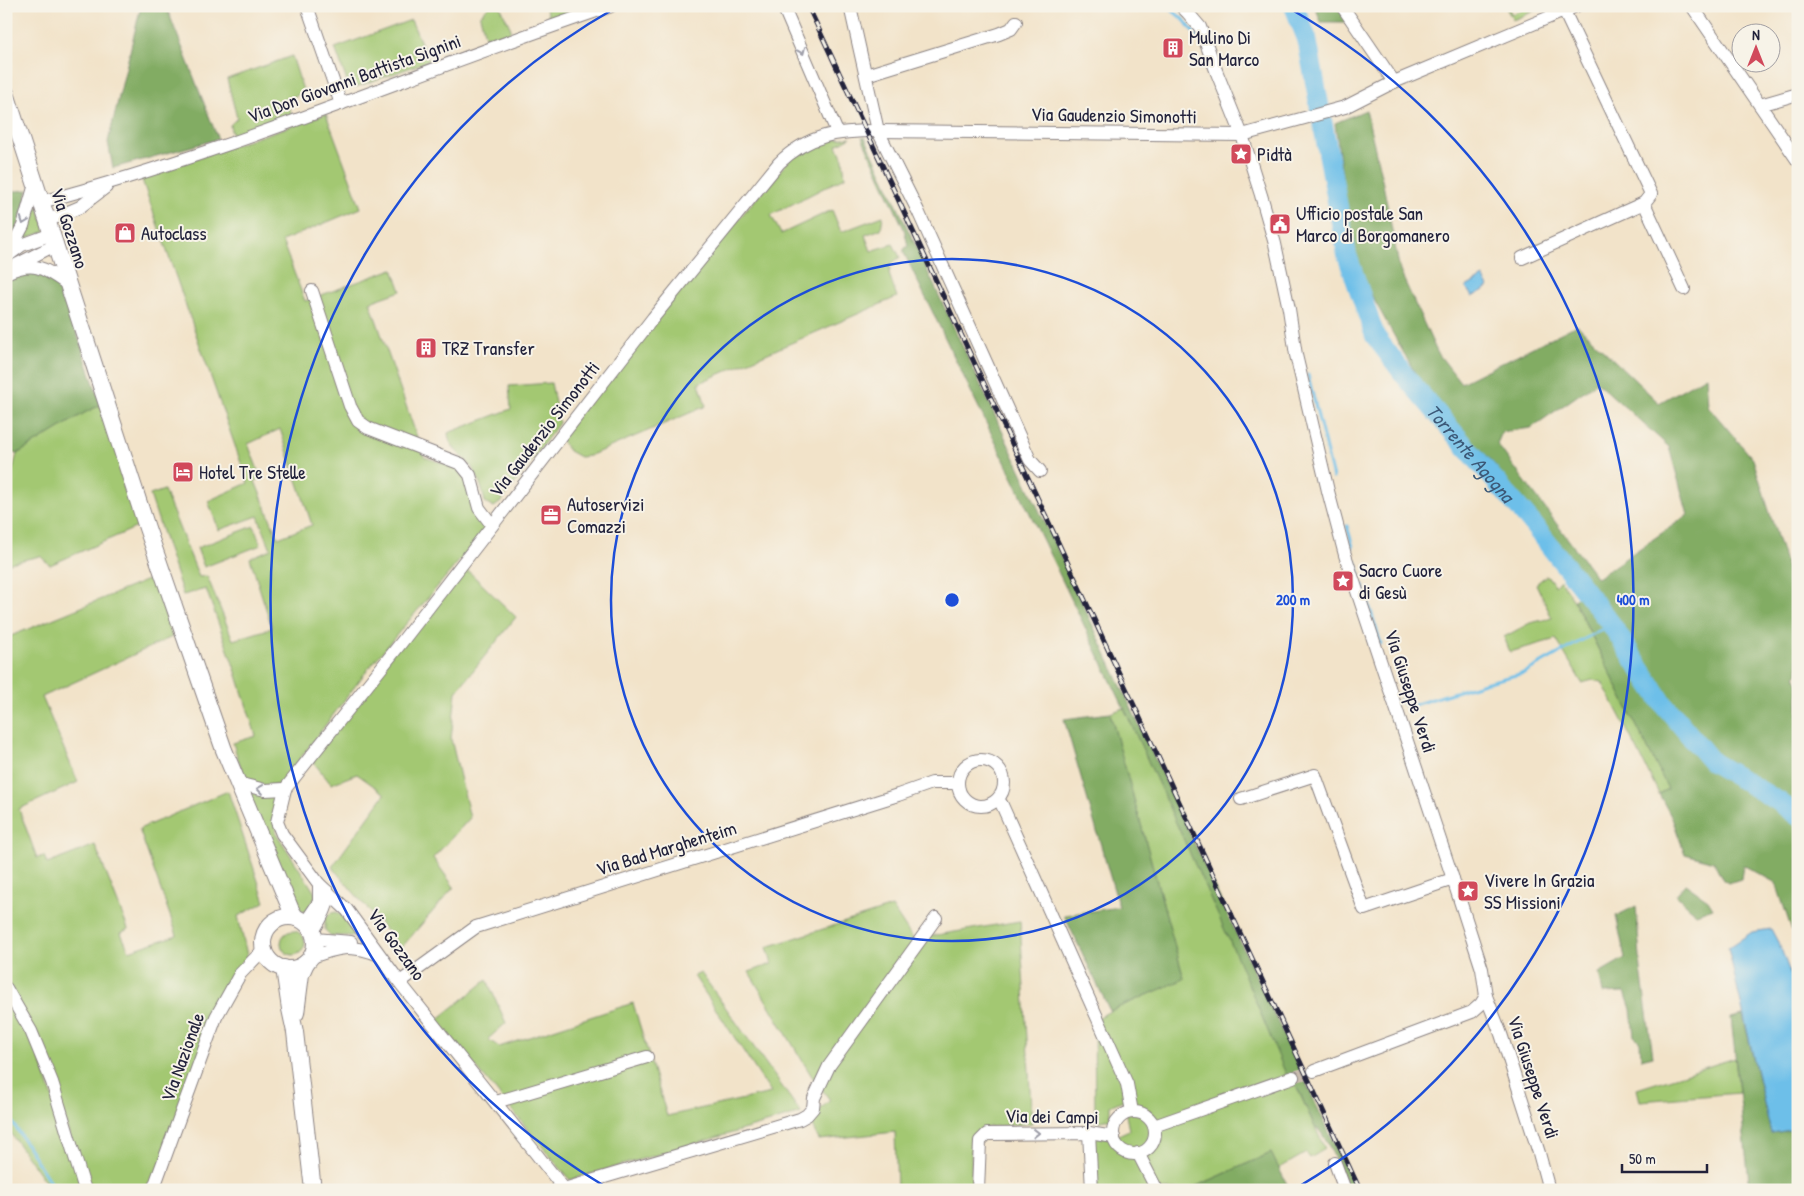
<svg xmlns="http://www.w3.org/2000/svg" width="1804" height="1196" viewBox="0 0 1804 1196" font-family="'Patrick Hand',sans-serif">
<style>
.green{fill:#a3c872;stroke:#627556;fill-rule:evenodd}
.forest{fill:#82ac64;stroke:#526750;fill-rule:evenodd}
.water{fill:#6dbfe9;stroke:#487092}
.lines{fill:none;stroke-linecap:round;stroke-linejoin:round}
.stream{stroke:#6dbfe9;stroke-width:3}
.river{stroke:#6dbfe9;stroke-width:20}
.minor-tunnel{stroke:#c8bcad;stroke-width:12;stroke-dasharray:12 6;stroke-linecap:butt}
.minor-casing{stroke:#8a8282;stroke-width:14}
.major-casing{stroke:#8a8282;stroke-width:18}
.minor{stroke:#fff;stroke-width:12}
.major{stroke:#fff;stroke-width:16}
.rail-casing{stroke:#22223b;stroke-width:5}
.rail{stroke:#f7f3e8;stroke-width:3;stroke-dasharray:9;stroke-linecap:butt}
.oneway{stroke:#9c9ca7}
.ring{fill:none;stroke:#1d4ed8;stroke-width:2.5}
.labels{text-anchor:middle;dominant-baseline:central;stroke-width:4;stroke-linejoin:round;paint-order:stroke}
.poi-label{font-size:19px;fill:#22223b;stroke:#f7f3e8;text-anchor:start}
.street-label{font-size:19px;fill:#22223b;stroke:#f7f3e8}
.water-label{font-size:20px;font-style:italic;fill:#3c5978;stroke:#f7f3e8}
.centre{fill:#1d4ed8;stroke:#f7f3e8;stroke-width:2.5}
.ring-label{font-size:15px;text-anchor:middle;font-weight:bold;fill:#1d4ed8;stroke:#f7f3e8;stroke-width:4;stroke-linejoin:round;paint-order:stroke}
</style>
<rect width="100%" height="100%" fill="#f7f3e8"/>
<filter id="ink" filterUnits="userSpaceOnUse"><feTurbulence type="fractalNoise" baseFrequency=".02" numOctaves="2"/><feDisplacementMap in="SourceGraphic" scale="10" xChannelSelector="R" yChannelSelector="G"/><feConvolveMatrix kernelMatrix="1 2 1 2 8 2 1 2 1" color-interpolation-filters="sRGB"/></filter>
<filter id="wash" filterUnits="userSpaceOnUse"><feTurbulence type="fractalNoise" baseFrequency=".0096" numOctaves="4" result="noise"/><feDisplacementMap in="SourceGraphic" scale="20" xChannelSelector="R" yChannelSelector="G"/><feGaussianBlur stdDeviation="1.12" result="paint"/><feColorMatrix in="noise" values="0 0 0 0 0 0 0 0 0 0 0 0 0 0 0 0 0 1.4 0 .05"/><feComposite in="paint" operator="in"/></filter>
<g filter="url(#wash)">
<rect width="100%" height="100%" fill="#f2e3c9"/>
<!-- green -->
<g class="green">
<polygon points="489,6 500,6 511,29 508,36 487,44 480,16"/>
<polygon points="545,6 592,6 550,20"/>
<polygon points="1505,6 1507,6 1512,14 1530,6 1538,6 1539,9 1513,20"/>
<polygon points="411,20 429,61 356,87 348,84 335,48"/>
<polygon points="292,56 304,93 286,99 292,115 232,136 230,125 237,118 227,79"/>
<path d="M326 114 361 208 282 241 305 301 393 269 401 291 370 302 424 457 454 467 467 478 474 513 487 528 368 669 280 785C274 785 266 785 260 785 242 783 238 757 233 743L256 736 236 672 206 589 183 595 150 495 164 490 199 577 207 576 233 640 272 628 250 558 271 549 258 516 219 530 208 501 248 483 141 177ZM280 429 312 525 278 538 255 481 261 478 248 444Z"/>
<polygon points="851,137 837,145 843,159 845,177 771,215 781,234 832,210 841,232 883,216 881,229 865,235 871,251 893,244 900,257 891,264 889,274 897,297 699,383 706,406 589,456 580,457 569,451 560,438 653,318 804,143"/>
<polygon points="37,204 46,231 19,241"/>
<path d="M551 383 559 423 501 502 494 507 485 502C482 489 479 476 470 465 462 455 448 447 448 433L511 409 509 386Z"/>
<polygon points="101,405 142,525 50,565 40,556 6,564 6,494 17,454 86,412"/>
<polygon points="254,526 261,545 204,567 197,548"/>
<polygon points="462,565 516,617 456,692 451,739 470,818 433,858 454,887 401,948 332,867 385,794 357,774 331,784 310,758"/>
<polygon points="1547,575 1555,586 1560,580 1574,601 1669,790 1659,794 1638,751 1602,682 1593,680 1582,683 1556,639 1510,652 1504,637 1530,623 1552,618 1536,584"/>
<polygon points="155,577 172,637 42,697 78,782 19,809 37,858 44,856 47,864 95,845 128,929 121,933 129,951 177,935 139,829 228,791 265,902 238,916 247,955 225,990 151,1190 86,1190 61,1108 6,986 6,638"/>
<polygon points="1124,708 1325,1149 1310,1158 1306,1153 1278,1169 1271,1153 1188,1190 1091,1190 1089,1136 1114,1137 1129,1130 1123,1100 1110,1106 1110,1119 1095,1122 1094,1020 1110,1011 1184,979 1110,713"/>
<polygon points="246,792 277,797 276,833 315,893 315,897 307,912 302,911 292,903"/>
<polygon points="892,907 913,939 1020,921 1032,1123 988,1127 971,1136 972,1190 897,1190 895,1132 819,1140 809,1120 830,1100 811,1075 749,972 772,964 767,947"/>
<polygon points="336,912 342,915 355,932 354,936 331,936 325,930 325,918 331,913"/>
<circle cx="293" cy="943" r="12"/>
<polygon points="701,973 801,1113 570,1180 437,1020 487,980 506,1023 488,1039 499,1047 633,1003 667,1116 771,1093 694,976"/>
<polygon points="6,990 30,1031 84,1190 51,1190 11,1134 6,1114"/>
<polygon points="1735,1058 1739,1093 1640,1101 1637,1089"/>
</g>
<!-- forest -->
<g class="forest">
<polygon points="141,6 166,6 218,139 113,168 108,142"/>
<polygon points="1315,6 1350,6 1351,22 1321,22"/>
<path d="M1366 110 1383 184 1400 271 1437 352 1461 383 1577 325 1659 403 1706 376 1708 406 1753 459 1798 604V673L1795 675 1798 682V949L1776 883 1743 865 1741 879 1728 883 1723 880 1714 862 1685 854 1672 818 1659 794 1668 789 1574 600 1589 585 1493 463 1420 382 1368 289 1350 236 1335 123ZM1597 382 1669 447 1688 515 1597 578 1497 444 1502 432 1531 428Z"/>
<path d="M862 137H865L1356 1190H1349C1343 1178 1325 1131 1315 1127L1293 1078 1288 1079 1237 957 1124 708 904 253V249L908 246 904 229Z"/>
<polygon points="28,190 19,224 6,245 6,192"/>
<polygon points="34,270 61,286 101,405 86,412 17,454 6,452 6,278"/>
<polygon points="1110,713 1184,979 1110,1011 1064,915 1119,907 1064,719"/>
<polygon points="1685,884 1708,900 1713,908 1696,914 1676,895"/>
<polygon points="1636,906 1641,970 1653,1056 1641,1059 1640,1042 1634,1036 1631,1009 1625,992 1603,993 1599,973 1625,958 1616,916"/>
<polygon points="1743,1015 1771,1133 1798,1129 1798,1190 1750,1190 1731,1018"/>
<polygon points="1271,1153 1290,1190 1188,1190"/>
</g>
<!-- water -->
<g class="water">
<polygon points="1483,277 1489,287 1472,297 1466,287"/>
<polygon points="1771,929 1780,946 1798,994 1798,1129 1771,1133 1728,948 1752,932"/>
</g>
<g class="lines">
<!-- stream -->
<g class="stream">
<polyline points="1167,6 1185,21 1199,40"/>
<polyline points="1308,375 1333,478"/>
<polyline points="1347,526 1353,547"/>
<polyline points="1356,562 1360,577"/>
<polyline points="1363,585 1381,644"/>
<polyline points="1399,700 1407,707 1484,683 1524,673 1611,624"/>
<polyline points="6,1112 50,1182 52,1190"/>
</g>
<!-- river -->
<path class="river" id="s1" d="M1294 6 1307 39 1347 255 1375 336 1409 381 1531 522 1611 624 1662 702 1712 762 1778 801 1798 816"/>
</g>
</g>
<g filter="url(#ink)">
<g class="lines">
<!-- minor-tunnel -->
<polyline class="minor-tunnel" points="1293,1077 1314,1071"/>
<!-- minor casing -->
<g class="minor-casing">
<g id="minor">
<polyline points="307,6 341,104"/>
<polyline points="783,6 837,132"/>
<polyline points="850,6 878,131 918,211 1030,460 1040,471"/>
<polyline points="1181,6 1188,13 1200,27 1217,73 1242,135 1261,195 1275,244 1289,309 1296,355 1328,491 1345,555 1453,879 1482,969 1486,996 1501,1034 1539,1153 1549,1190"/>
<polyline points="1342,6 1394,82"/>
<polyline points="1692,6 1798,161"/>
<polyline points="866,75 999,34 1011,29 1016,22"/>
<polyline points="1760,105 1798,94"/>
<path d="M41 202C235 151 420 70 611 6"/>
<polyline points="1644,203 1684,289"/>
<polyline points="47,221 80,207 106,187"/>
<polyline points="10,254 22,245 52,234"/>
<polyline points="7,256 23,226 35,184"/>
<polyline points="1522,258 1644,203 1651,194 1564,11"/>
<polyline points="16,265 55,245"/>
<path d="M6 273C34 260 44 268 67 284"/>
<polyline points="312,291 350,406 358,421 368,428 461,464 470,475 479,508 492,525"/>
<circle cx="981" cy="783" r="23"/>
<polyline points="237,783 265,790 285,789"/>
<polyline points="998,799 1002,805 1127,1084 1132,1112"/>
<polyline points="1241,799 1315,775 1364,909 1453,879"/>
<polyline points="305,923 319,902 319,884"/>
<path d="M313 932C320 919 329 908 328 892"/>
<polyline points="315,939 351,942"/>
<path d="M310 958C337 947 351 944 379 955"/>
<polyline points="400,982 476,927 898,795 932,783 957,783"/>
<polyline points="6,988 31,1031 52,1082 85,1190"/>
<polyline points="1314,1071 1472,1012 1481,1004 1486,996"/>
<polyline points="496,1102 647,1057"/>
<circle cx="1134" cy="1133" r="21"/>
<polyline points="1154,1126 1293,1077"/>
<polyline points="1089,1133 1092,1190"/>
<polyline points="1138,1153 1157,1190"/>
<polyline points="1335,1163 1345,1190"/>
<polyline points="564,1189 800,1119 807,1115 813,1108 814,1098 829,1066 936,918"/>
<polyline points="153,1190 216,1017 240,974 264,949"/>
<path d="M565 1190 401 984 347 910 319 884 282 834 277 822 285 789 401 643 653 318 779 163C809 134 838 131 878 131L1242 135 1345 107 1394 82 1576 6"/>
<polyline points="978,1190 980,1141 987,1134 1089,1133 1114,1137"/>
</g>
</g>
<!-- major casing -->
<g class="major-casing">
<g id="major">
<polyline points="6,93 147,528 224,750 291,910 296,918"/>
<circle cx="289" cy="943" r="26"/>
<polyline points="284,968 290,1009 295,1032 313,1190"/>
<polyline points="296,1013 301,974 306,963"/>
</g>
</g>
<!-- minor -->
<use href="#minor" class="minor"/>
<!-- major -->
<use href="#major" class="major"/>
<!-- rail casing -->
<g class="rail-casing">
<polyline id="rail" points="808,6 1360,1190"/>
</g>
<!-- rail -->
<use href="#rail" class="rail"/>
</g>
<!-- one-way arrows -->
<defs><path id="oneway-chevron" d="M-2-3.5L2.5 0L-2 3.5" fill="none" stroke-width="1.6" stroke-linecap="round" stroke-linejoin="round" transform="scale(1.25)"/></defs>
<g class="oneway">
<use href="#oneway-chevron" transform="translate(802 51) rotate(67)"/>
<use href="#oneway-chevron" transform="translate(24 221) rotate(111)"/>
<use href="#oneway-chevron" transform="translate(260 789) rotate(-172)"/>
<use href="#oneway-chevron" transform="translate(1036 1133)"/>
</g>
</g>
<!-- distance rings -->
<g class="ring">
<circle cx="952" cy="600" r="341"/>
<path d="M606 1187A681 681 0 0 1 617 7M1287 7A681 681 0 0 1 1298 1187"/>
</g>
<!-- icons -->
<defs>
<g id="building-square" transform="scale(1.125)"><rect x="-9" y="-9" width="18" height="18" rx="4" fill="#d1495b" stroke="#f7f3e8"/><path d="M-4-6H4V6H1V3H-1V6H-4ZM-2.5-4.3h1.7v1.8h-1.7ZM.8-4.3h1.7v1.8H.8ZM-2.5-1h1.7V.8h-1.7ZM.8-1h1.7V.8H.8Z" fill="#fff"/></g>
<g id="sight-square" transform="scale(1.125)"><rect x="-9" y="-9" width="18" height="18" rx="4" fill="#d1495b" stroke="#f7f3e8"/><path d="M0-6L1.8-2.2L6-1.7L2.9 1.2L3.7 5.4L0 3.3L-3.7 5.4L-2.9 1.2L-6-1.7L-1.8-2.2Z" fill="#fff"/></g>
<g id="civic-square" transform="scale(1.125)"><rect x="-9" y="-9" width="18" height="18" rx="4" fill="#d1495b" stroke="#f7f3e8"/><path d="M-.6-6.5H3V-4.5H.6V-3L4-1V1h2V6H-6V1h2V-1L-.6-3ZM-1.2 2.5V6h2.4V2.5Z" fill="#fff"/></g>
<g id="shop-square" transform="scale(1.125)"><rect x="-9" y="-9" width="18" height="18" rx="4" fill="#d1495b" stroke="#f7f3e8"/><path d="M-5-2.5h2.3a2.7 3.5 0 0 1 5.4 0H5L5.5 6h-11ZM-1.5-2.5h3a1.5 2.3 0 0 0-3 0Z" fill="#fff"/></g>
<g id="hotel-square" transform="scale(1.125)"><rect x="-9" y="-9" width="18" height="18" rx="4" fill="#d1495b" stroke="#f7f3e8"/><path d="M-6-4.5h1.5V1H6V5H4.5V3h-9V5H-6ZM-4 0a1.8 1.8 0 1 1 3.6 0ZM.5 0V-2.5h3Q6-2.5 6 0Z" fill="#fff"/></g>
<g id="office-square" transform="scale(1.125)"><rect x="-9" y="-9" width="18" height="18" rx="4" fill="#d1495b" stroke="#f7f3e8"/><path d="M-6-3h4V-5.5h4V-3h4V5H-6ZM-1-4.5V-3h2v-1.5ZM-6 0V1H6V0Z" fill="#fff"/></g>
</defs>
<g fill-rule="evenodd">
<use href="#building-square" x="1173" y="48"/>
<use href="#sight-square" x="1241" y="154"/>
<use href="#civic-square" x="1280" y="224"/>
<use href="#shop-square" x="125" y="233"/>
<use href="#building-square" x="426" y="348"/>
<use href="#hotel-square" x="183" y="472"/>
<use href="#office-square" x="551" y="515"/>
<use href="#sight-square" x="1343" y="581"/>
<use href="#sight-square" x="1468" y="891"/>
</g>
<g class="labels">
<!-- poi labels -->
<g class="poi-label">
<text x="1189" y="37">Mulino Di<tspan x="1189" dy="22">San Marco</tspan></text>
<text x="1257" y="154">Pidtà</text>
<text x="1296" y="213">Ufficio postale San<tspan x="1296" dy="22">Marco di Borgomanero</tspan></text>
<text x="141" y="233">Autoclass</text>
<text x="442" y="348">TRZ Transfer</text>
<text x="199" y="472">Hotel Tre Stelle</text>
<text x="567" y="504">Autoservizi<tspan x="567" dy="22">Comazzi</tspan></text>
<text x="1359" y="570">Sacro Cuore<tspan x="1359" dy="22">di Gesù</tspan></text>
<text x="1484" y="880">Vivere In Grazia<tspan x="1484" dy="22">SS Missioni</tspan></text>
</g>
<!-- street labels -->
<g class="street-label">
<text transform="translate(354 78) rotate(-20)">Via Don Giovanni Battista Signini</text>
<text transform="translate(1114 115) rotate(1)">Via Gaudenzio Simonotti</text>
<text transform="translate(70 228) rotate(72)">Via Gozzano</text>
<text transform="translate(544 429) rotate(-52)">Via Gaudenzio Simonotti</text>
<text transform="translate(1411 691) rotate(72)">Via Giuseppe Verdi</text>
<text transform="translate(666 848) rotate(-17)">Via Bad Marghenteim</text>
<text transform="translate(397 944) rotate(54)">Via Gozzano</text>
<text transform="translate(182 1057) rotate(-70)">Via Nazionale</text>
<text transform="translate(1534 1077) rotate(72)">Via Giuseppe Verdi</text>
<text transform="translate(1052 1116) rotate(1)">Via dei Campi</text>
</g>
<!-- water labels -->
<g class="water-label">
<text stroke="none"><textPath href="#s1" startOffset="492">Torrente Agogna</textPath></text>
</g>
</g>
<circle cx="952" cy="600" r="8" class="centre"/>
<g class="ring-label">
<text x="1293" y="605">200 m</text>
<text x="1633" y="605">400 m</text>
</g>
<!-- margin -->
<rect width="1804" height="1196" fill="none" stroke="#f7f3e8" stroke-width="25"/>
<!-- north arrow -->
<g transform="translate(1756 48)"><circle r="24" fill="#f7f3e8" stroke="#a29fa3"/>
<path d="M0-4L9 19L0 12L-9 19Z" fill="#d1495b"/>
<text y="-8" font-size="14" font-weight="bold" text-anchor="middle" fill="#22223b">N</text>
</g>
<!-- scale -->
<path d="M1622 1164v8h85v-8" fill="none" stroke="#22223b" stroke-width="2.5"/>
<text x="1629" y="1164" font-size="15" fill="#22223b" stroke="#f7f3e8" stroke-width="4" paint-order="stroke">50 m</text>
</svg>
